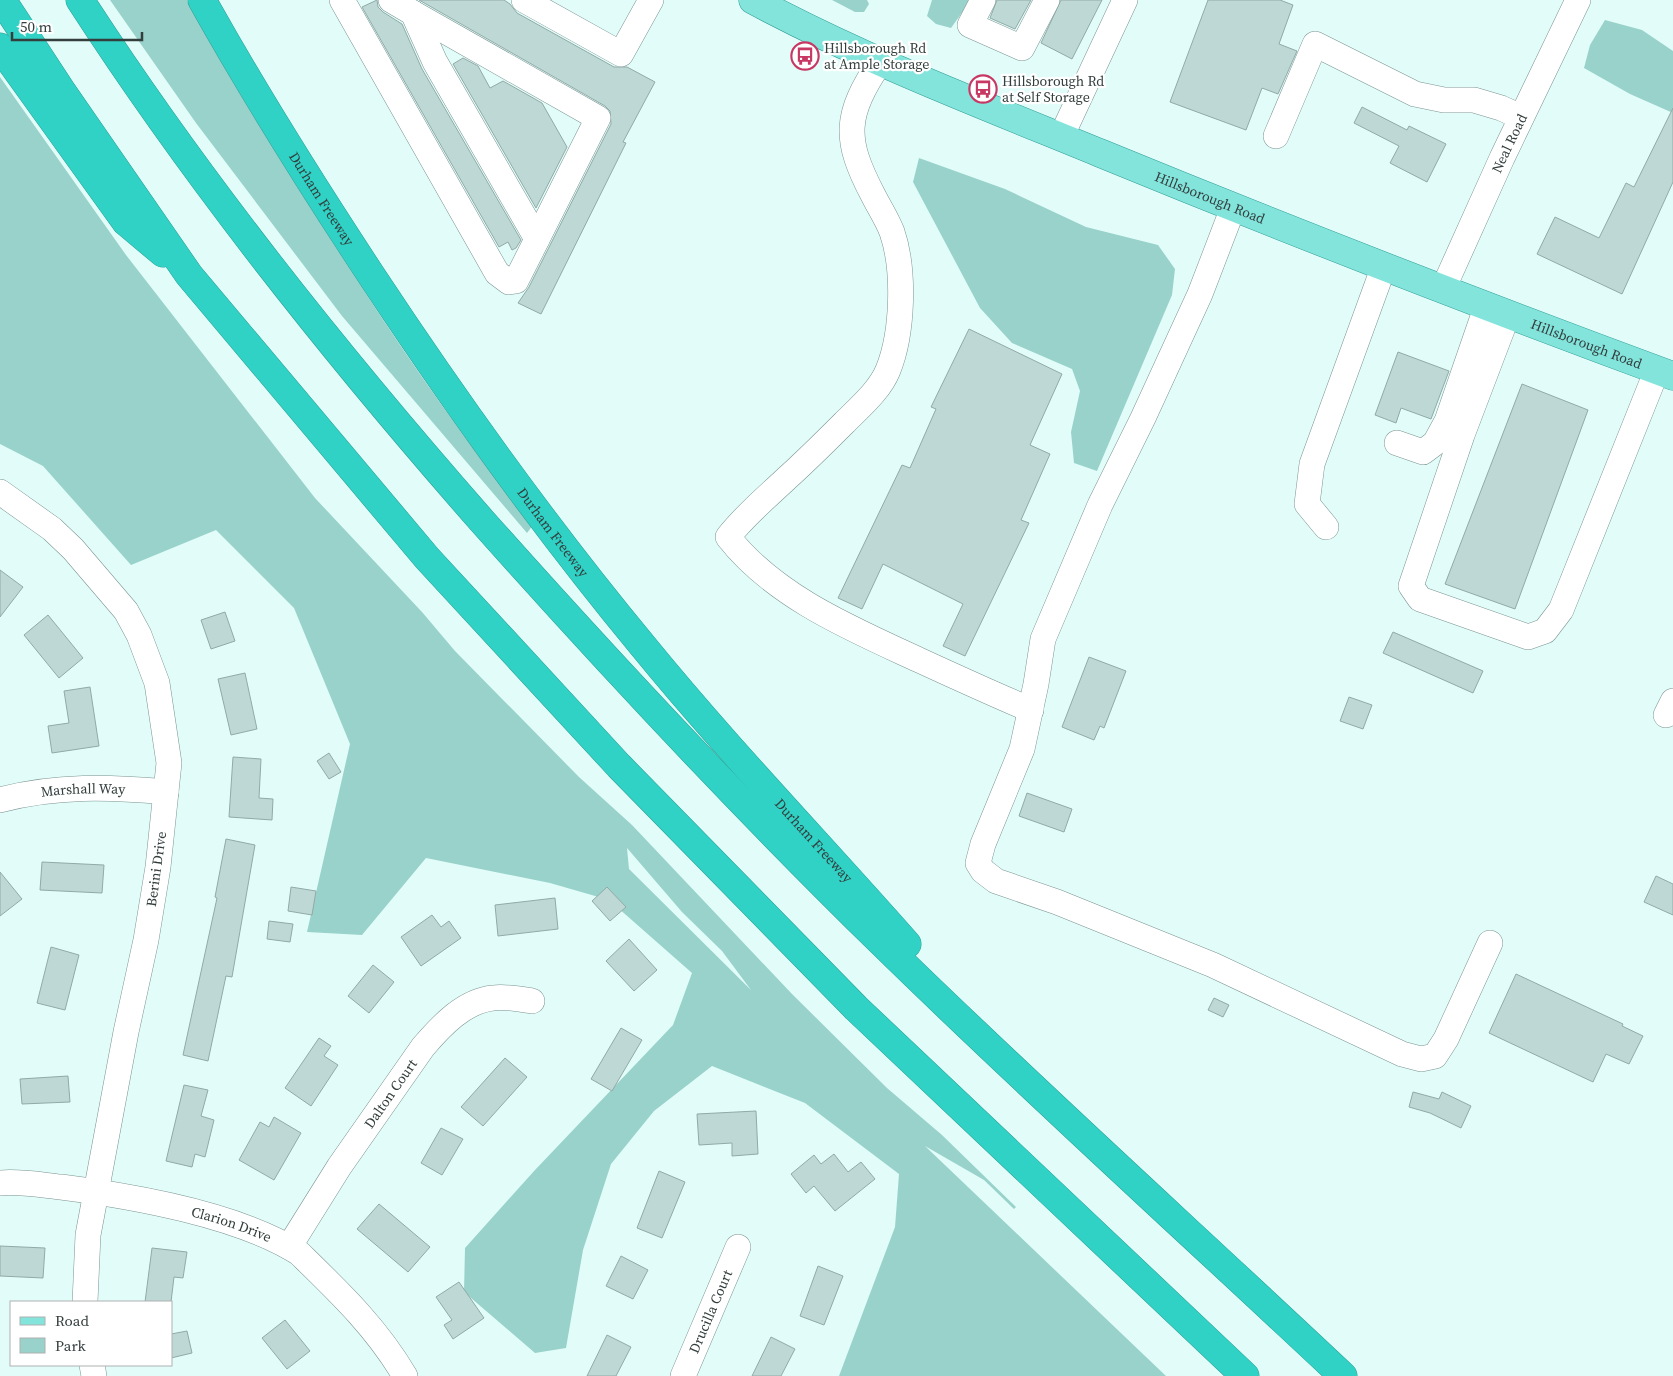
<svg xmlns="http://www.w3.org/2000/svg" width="1673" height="1376" viewBox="0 0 1673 1376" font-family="'Source Serif 4',serif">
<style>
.green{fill:#99d2cb;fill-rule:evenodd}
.building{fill:#bed8d5;stroke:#91aaa7}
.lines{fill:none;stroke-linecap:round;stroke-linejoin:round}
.minor-casing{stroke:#7b9491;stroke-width:26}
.major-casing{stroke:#319e95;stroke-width:29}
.highway-casing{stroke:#319e95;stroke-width:29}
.minor{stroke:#fff;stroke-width:25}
.major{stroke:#83e4dc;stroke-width:28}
.highway{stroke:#30d2c5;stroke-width:28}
.labels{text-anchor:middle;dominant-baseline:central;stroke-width:4.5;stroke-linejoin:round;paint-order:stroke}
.poi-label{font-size:14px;fill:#333e3d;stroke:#fff;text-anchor:start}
.street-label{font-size:14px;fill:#333e3d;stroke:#fff}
</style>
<rect width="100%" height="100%" fill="#e2fdf9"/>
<!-- green -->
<g class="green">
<path d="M110 0H187C231 83 281 162 331 240 394 338 459 435 533 525L527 533 342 316 196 123Z"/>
<polygon points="832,0 867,0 869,4 864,12 855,12"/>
<polygon points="932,0 971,0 951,28 936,24 927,16"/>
<polygon points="1605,20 1642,30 1673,51 1673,113 1630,94 1584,68 1590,45"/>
<path d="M0 77 126 255 315 498 422 612 455 651 579 777 632 825 792 994 887 1088 942 1135 1016 1207 1014 1209 984 1180 925 1146 1166 1376H839L895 1227 899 1174 805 1103 712 1066 654 1111 611 1164 583 1250 566 1348 535 1353 464 1292 465 1248 535 1170 673 1025 692 973 609 900 550 883 426 858 362 935 307 932 350 744 294 608 216 530 131 565 43 466 0 444ZM627 848 682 912 722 951 751 990 629 869Z"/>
<polygon points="919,158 1005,189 1086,227 1158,245 1175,269 1172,295 1097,471 1074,463 1071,432 1080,391 1072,369 1012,343 980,308 913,182"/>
</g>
<!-- building -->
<g class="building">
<polygon points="377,0 378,7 383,12 402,24 422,69 521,240 516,248 512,250 508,242 499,247 362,7"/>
<polygon points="419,0 504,0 510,4 517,13 614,67 627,67 655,82 623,142 626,143 541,314 518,303 529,287 611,124 610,111 605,106"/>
<polygon points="997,0 1031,0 1015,29 990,18"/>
<polygon points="1061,0 1102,0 1072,59 1041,43"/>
<polygon points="1208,0 1280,0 1293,5 1279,44 1297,51 1278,94 1262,88 1246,130 1170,102"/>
<polygon points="463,58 478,66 490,88 503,81 542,103 567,147 536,208 453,64"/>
<polygon points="1362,107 1407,130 1409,126 1446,144 1427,182 1390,163 1399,146 1354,123"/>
<polygon points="1673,108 1673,182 1622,294 1537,254 1555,217 1599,238 1626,183 1634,187"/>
<polygon points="969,329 1062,374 1030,445 1050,454 1021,520 1029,523 965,656 943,646 963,604 883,564 862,609 838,598 902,465 910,468 936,409 931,407"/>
<polygon points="1398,352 1449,371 1431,419 1401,408 1396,423 1375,415"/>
<polygon points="1522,384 1588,410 1515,609 1445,584"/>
<polygon points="0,570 23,587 0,617"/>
<polygon points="225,612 235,641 211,649 201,620"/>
<polygon points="48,615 83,658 59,678 24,635"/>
<polygon points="1393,632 1483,671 1473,693 1383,653"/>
<polygon points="1089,657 1126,671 1104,728 1100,726 1094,740 1062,727"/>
<polygon points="245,673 257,729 231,735 218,679"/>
<polygon points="90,687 99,746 52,753 48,726 69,723 64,691"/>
<polygon points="1349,697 1372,705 1363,729 1340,721"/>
<polygon points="329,753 341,772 329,779 317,761"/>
<polygon points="233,757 261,759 259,798 273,799 272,820 229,817"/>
<polygon points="1027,793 1072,809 1064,832 1019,816"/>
<polygon points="226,839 255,845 232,977 226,976 208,1061 183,1055 217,898 215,897"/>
<polygon points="42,862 104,865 102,893 40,890"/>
<polygon points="0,872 22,899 0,916"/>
<polygon points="1656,876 1673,884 1673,915 1644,902"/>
<polygon points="291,887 316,891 312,915 288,911"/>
<polygon points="607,887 626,907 610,921 592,901"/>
<polygon points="555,898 558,929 498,936 495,905"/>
<polygon points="432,915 441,927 449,921 461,938 421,966 401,937"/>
<polygon points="269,921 293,924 290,942 267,939"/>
<polygon points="629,939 657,970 634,991 606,961"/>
<polygon points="51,947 79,955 65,1010 37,1003"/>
<polygon points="373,965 394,982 369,1013 348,996"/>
<polygon points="1516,974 1623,1024 1622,1026 1643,1036 1629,1064 1606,1054 1593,1082 1489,1033"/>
<polygon points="1214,998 1229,1005 1223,1017 1208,1010"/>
<polygon points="621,1028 642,1040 612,1091 591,1079"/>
<polygon points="319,1038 331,1046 324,1056 338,1065 311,1106 285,1088"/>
<polygon points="505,1058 527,1077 483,1126 461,1107"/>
<polygon points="68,1076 70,1102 22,1104 20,1079"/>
<polygon points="184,1085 208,1090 201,1116 214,1120 205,1157 195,1154 192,1167 166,1161"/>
<polygon points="1413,1092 1439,1099 1442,1092 1471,1106 1461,1128 1430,1113 1409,1107"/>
<polygon points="756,1111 758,1154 732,1156 732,1143 699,1145 697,1114"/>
<polygon points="274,1117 301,1133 274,1180 239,1160 260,1122 269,1127"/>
<polygon points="441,1128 463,1139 442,1175 421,1163"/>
<polygon points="834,1154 848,1172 861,1162 875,1179 835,1211 814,1186 806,1193 791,1174 814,1155 821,1164"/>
<polygon points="659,1171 685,1182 662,1238 637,1228"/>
<polygon points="379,1204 430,1247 408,1272 357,1229"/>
<polygon points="0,1246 45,1248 43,1278 0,1276"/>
<polygon points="152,1248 187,1252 183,1278 174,1277 171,1302 145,1302"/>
<polygon points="621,1256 648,1270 633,1299 606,1286"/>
<polygon points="818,1266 843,1276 824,1325 800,1316"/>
<polygon points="459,1282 484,1318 453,1339 444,1325 452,1320 436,1297"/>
<polygon points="285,1320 310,1351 287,1369 262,1338"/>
<polygon points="187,1331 192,1353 171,1358 171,1334"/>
<polygon points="607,1335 631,1347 616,1376 587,1376"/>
<polygon points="771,1337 795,1349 781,1376 752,1376"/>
</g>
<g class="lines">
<!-- minor casing -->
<g class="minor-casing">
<g id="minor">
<polyline points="342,0 497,273 509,282 516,281 598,118 413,13"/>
<polyline points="391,0 413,13 435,62 537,239"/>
<polyline points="524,0 621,54 651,0"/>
<polyline points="983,0 970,25 1022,48 1047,0"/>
<path d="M880 62C845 115 843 138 873 195 879 207 887 219 892 232 905 270 903 333 888 370 880 390 860 407 844 423 826 441 807 460 787 478 767 497 745 515 728 537 775 597 852 629 919 660 956 677 993 694 1031 710"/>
<polyline points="1276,136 1315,44 1415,94 1444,100 1474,100 1501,108 1521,117"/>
<polyline points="1061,137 1125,0"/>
<polyline points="1233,208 1200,294 1143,418 1100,505 1043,639 1036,684 1022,749 983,844 978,863 983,871 996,881 1057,902 1213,965 1402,1054 1421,1059 1435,1056 1446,1039 1490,943"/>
<path id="s1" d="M1443 289 1502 158 1578 0"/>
<polyline points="1508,314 1462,435 1411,586 1420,599 1528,637 1545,631 1561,610 1657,370"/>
<polyline points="1397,443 1423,452 1435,443 1447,421 1487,305"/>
<polyline points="0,492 52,529 73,549 126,611 139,635 157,683 169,763 158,867 146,940 126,1032 88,1235 85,1302"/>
<polyline points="1326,527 1307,504 1312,464 1384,266"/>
<polyline points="1666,715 1673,701"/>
<path id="s2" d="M0 800C56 785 110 787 166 792"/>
<path id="s3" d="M0 1183C20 1181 41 1185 61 1187 132 1196 239 1215 299 1253 340 1293 376 1327 405 1376"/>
<path id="s4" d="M289 1247 339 1167 423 1047C441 1026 464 1001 493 998 505 996 520 999 532 1001"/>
<polyline points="92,1365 94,1376"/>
<path id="s5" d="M683 1376 738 1247"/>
</g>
</g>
<!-- major casing -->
<g class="major-casing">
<g id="major">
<path id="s6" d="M753 0C865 60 983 105 1100 153 1290 231 1481 305 1673 376"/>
</g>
</g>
<!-- highway casing -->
<g class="highway-casing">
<g id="highway">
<polyline points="2,0 61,90 189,275 427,558 619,766 856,1008 1245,1376"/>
<path d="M80 0C199 184 337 356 482 521 611 666 744 808 883 944 1033 1091 1190 1232 1343 1376"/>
<path id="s7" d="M202 0C255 95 313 187 373 278 457 405 546 529 643 646 727 749 819 844 907 944"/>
<polyline points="0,47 126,222 163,253"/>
</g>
</g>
<!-- minor -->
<use href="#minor" class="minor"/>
<!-- major -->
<use href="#major" class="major"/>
<!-- highway -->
<use href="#highway" class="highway"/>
</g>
<!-- icons -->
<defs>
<g id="bus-ring" transform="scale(1.4375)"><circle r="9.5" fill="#fff" stroke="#c73964" stroke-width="1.5"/><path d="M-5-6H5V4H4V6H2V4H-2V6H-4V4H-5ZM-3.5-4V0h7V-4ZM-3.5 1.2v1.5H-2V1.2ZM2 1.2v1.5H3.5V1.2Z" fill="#c73964"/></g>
</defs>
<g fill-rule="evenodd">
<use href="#bus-ring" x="805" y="56"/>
<use href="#bus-ring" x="983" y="89"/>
</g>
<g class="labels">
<!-- poi labels -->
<g class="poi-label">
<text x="824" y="48">Hillsborough Rd<tspan x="824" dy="16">at Ample Storage</tspan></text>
<text x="1002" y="81">Hillsborough Rd<tspan x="1002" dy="16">at Self Storage</tspan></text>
</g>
<!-- street labels -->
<g class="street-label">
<text stroke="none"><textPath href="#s1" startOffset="160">Neal Road</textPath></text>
<text stroke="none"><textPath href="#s6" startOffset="498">Hillsborough Road</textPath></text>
<text stroke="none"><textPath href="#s7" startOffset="232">Durham Freeway</textPath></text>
<text stroke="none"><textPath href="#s6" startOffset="902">Hillsborough Road</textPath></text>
<text stroke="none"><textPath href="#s7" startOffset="638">Durham Freeway</textPath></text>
<text stroke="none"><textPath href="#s2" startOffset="84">Marshall Way</textPath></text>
<text stroke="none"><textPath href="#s7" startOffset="1042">Durham Freeway</textPath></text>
<text transform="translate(156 869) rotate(-82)">Berini Drive</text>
<text stroke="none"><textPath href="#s4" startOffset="184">Dalton Court</textPath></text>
<text stroke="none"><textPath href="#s3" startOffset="236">Clarion Drive</textPath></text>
<text stroke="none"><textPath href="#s5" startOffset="70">Drucilla Court</textPath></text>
</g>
</g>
<!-- legend -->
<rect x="10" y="1301" width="162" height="65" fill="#ffffff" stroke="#adb2b1"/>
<rect x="20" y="1317" width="25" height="8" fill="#83e4dc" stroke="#adb2b1"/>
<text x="55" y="1326" font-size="15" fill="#333e3d">Road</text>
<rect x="20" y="1338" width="25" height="15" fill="#99d2cb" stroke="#adb2b1"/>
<text x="55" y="1351" font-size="15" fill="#333e3d">Park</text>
<!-- scale -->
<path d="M12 32v8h130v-8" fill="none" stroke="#333e3d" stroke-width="2.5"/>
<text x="20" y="32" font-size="15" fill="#333e3d" stroke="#ffffff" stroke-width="4" paint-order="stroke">50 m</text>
</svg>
